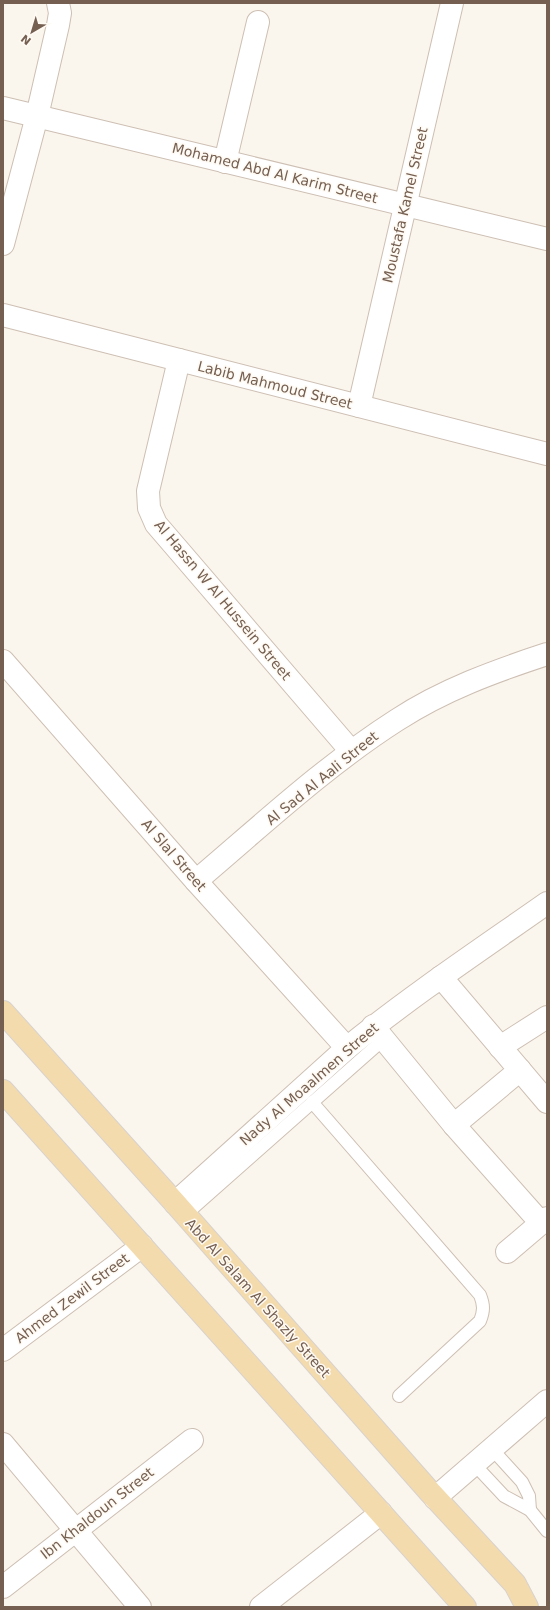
<svg xmlns="http://www.w3.org/2000/svg" width="550" height="1610" viewBox="0 0 550 1610" font-family="'DejaVu Sans',sans-serif">
<style>
.lines{fill:none;stroke-linecap:round;stroke-linejoin:round}
.service-casing{stroke:#cdbfb3;stroke-width:14}
.minor-casing{stroke:#cdbfb3;stroke-width:24}
.primary-casing{stroke:#d8d2ce;stroke-width:24}
.service{stroke:#fff;stroke-width:12}
.minor{stroke:#fff;stroke-width:22}
.primary{stroke:#f3dbad;stroke-width:22}
.labels{text-anchor:middle;dominant-baseline:central;stroke-width:3;stroke-linejoin:round;paint-order:stroke}
.street-label{font-size:14px;fill:#755f51;stroke:#fefaf3}
</style>
<rect width="100%" height="100%" fill="#fbf6ed"/>
<g class="lines">
<!-- service casing -->
<g class="service-casing">
<g id="service">
<path d="M312 1102 480 1295C484 1305 484 1311 480 1321L399 1396"/>
<polyline points="185,1215 384,1039"/>
<polyline points="492,1449 522,1482 529,1496 530,1510"/>
<polyline points="475,1465 504,1496 530,1510 547,1531"/>
</g>
</g>
<!-- minor casing -->
<g class="minor-casing">
<g id="minor">
<polyline points="3,108 547,239"/>
<polyline points="225,162 258,22"/>
<polyline points="3,244 37,116 58,25 60,13 58,3"/>
<polyline points="3,315 547,454"/>
<polyline points="179,360 148,491 149,508 156,524 351,751"/>
<polyline points="359,406 452,3"/>
<polyline points="3,661 196,881 347,1048"/>
<path d="M196 881C261 826 325 766 397 720 443 690 495 671 547 654"/>
<polyline points="441,977 547,1102"/>
<polyline points="373,1026 454,1125 541,1223"/>
<polyline points="500,1047 547,1017"/>
<polyline points="454,1125 520,1070"/>
<path d="M175 1203 347 1048C411 996 480 950 547 903"/>
<polyline points="507,1252 547,1218"/>
<polyline points="3,1350 142,1246"/>
<polyline points="3,1444 140,1607"/>
<polyline points="435,1498 547,1401"/>
<polyline points="3,1587 192,1440"/>
<polyline points="261,1607 381,1513"/>
</g>
</g>
<!-- primary casing -->
<g class="primary-casing">
<g id="primary">
<polyline points="3,1012 175,1203 429,1491 515,1584 527,1607"/>
<polyline points="3,1091 465,1607"/>
</g>
</g>
<!-- service -->
<use href="#service" class="service"/>
<!-- minor -->
<use href="#minor" class="minor"/>
<!-- primary -->
<use href="#primary" class="primary"/>
</g>
<g class="labels">
<!-- street labels -->
<g class="street-label">
<text transform="translate(275 173) rotate(14)">Mohamed Abd Al Karim Street</text>
<text transform="translate(405 205) rotate(-77)">Moustafa Kamel Street</text>
<text transform="translate(275 385) rotate(14)">Labib Mahmoud Street</text>
<text transform="translate(223 600) rotate(50)">Al Hassn W Al Hussein Street</text>
<text transform="translate(322 778) rotate(-39)">Al Sad Al Aali Street</text>
<text transform="translate(174 855) rotate(49)">Al Slal Street</text>
<text transform="translate(309 1084) rotate(-41)">Nady Al Moaalmen Street</text>
<text transform="translate(72 1298) rotate(-37)">Ahmed Zewil Street</text>
<text transform="translate(258 1298) rotate(48)">Abd Al Salam Al Shazly Street</text>
<text transform="translate(97 1513) rotate(-38)">Ibn Khaldoun Street</text>
</g>
</g>
<!-- border -->
<rect width="550" height="1610" fill="none" stroke="#755f51" stroke-width="8"/>
<!-- north arrow -->
<g transform="translate(32 32) rotate(218)" stroke="#fefaf3" stroke-width="3" paint-order="stroke">
<path d="M0-3L7 15L0 10L-7 15Z" fill="#755f51"/>
<text y="-6" font-size="11" font-weight="bold" text-anchor="middle" fill="#755f51">N</text>
</g>
</svg>
